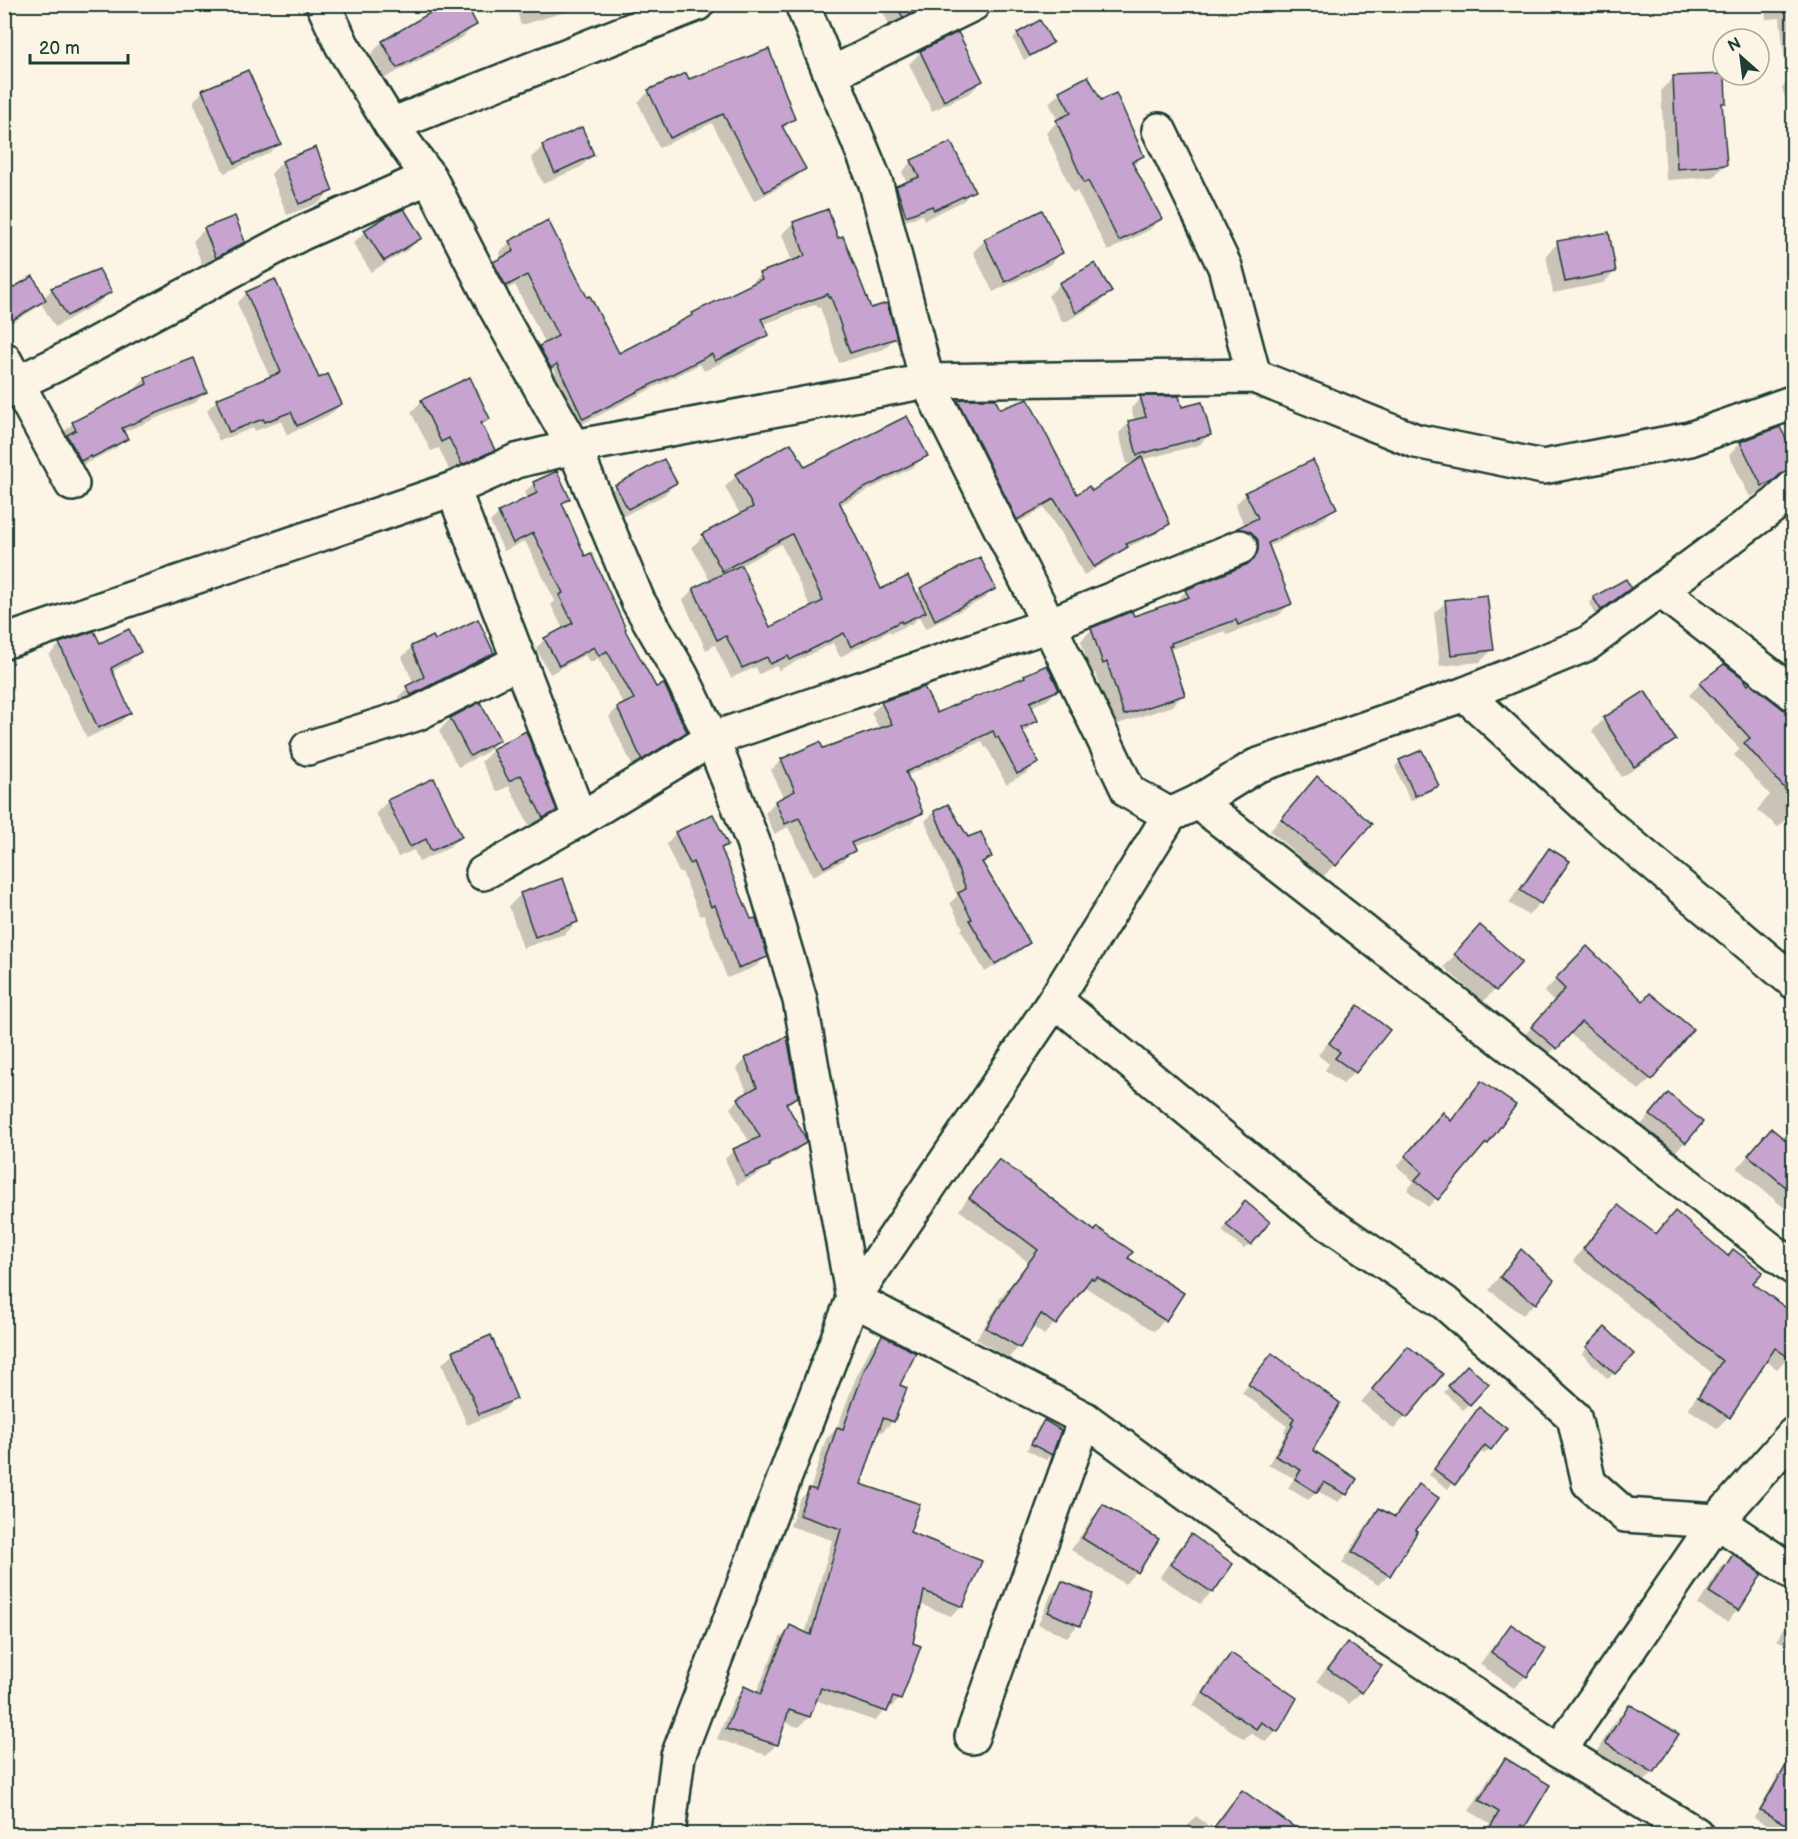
<svg xmlns="http://www.w3.org/2000/svg" width="1798" height="1839" viewBox="0 0 1798 1839" font-family="'Balsamiq Sans',sans-serif">
<style>
.shadow{fill:#0003;fill-rule:evenodd}
.building{fill:#c6a4cf;stroke:#1f3d34;stroke-width:1.5}
.lines{fill:none;stroke-linecap:round;stroke-linejoin:round}
.street-casing{stroke:#1f3d34;stroke-width:38}
.street{stroke:#fcf5e5;stroke-width:33}
</style>
<rect width="100%" height="100%" fill="#fcf5e5"/>
<filter id="ink" filterUnits="userSpaceOnUse"><feTurbulence type="fractalNoise" baseFrequency=".0167" numOctaves="2"/><feDisplacementMap in="SourceGraphic" scale="12" xChannelSelector="R" yChannelSelector="G"/><feConvolveMatrix kernelMatrix="1 2 1 2 8 2 1 2 1" color-interpolation-filters="sRGB"/></filter>
<g filter="url(#ink)">
<!-- shadow -->
<g class="shadow">
<polygon points="448,4 475,25 463,37 385,78 371,54 382,42"/>
<polygon points="515,4 592,4 521,25"/>
<polygon points="879,4 934,4 929,9 891,28"/>
<polygon points="1088,4 1098,4 1090,9"/>
<polygon points="1765,4 1794,4 1794,125 1782,88 1787,82 1780,18 1766,19"/>
<polygon points="957,34 982,81 970,93 932,111 909,64 921,52"/>
<polygon points="1018,34 1051,43 1046,49 1024,60 1013,39"/>
<polygon points="686,75 688,81 793,119 782,130 804,169 793,180 754,201 712,123 659,148 638,102 649,92"/>
<polygon points="1673,78 1724,102 1721,106 1725,165 1713,177 1666,180 1661,90"/>
<polygon points="203,91 279,144 268,154 224,173 193,102"/>
<polygon points="1060,92 1100,102 1143,156 1133,166 1160,219 1149,230 1108,251 1077,191 1073,193 1046,133 1058,121 1049,103"/>
<polygon points="543,146 593,155 581,167 543,184 531,158"/>
<polygon points="912,161 973,191 963,201 924,220 922,215 895,225 886,198 897,187 907,183 902,172"/>
<polygon points="282,162 331,191 319,203 287,215 271,174"/>
<path d="M827 211 837 240 870 310 895 338 884 349 839 363 820 307 818 308 816 304 762 325 767 335 756 346 704 371 700 364 572 429 528 358 539 347 546 344 515 285 494 296 483 274 494 263 502 259 499 253 510 242 587 299 618 355 687 320 693 314 749 285 760 274 792 262 782 234 793 223ZM538 349H542L556 373 553 375Z"/>
<polygon points="205,229 243,242 231,254 204,269 193,241"/>
<polygon points="365,232 420,238 409,249 371,272 353,243"/>
<polygon points="985,240 1061,253 1049,265 993,292 973,252"/>
<polygon points="1558,243 1615,272 1603,283 1553,293 1546,255"/>
<polygon points="4,280 10,291 44,298 52,289 110,291 98,303 55,327 41,303 35,309 4,327"/>
<polygon points="274,281 318,380 341,404 331,414 287,435 281,421 255,431 253,428 219,441 207,410 217,400 270,378 237,303 247,293"/>
<polygon points="1060,284 1110,292 1098,304 1063,323 1048,296"/>
<polygon points="193,360 205,392 196,402 123,432 126,438 116,448 81,466 58,446 66,438 63,433 73,423 136,391 136,388 145,379"/>
<polygon points="469,379 488,419 481,426 493,450 483,460 451,474 439,448 431,451 411,412 422,401"/>
<polygon points="1141,398 1181,409 1209,435 1199,445 1141,460 1168,524 1158,533 1124,549 1117,556 1084,575 1065,540 1044,508 1008,528 950,412 959,403 1000,411 1076,496 1091,494 1138,461 1127,464 1119,433 1129,423 1135,421 1131,408"/>
<polygon points="1779,429 1794,458 1794,472 1787,479 1776,480 1760,492 1750,497 1729,455 1740,443"/>
<path d="M791 445 805 469 926 455 915 466 840 505 880 591 916 595 921 589H994L985 598 925 629 919 616 913 623 891 633 890 631 840 657 833 643 779 670 776 666 759 674 756 667 731 678 715 645 706 650 683 600 693 589 710 581 692 547 703 536 741 516 725 487 736 476ZM781 544 811 608 769 629 740 566Z"/>
<polygon points="557,473 568,499 561,505 584,558 656,689 686,732 677,740 633,767 609,717 617,708 624,705 598,658 590,663 585,655 550,674 536,648 545,639 563,629 551,605 555,601 525,541 504,551 490,522 499,513 528,499 525,492 533,484"/>
<polygon points="675,483 664,495 616,520 604,498 616,486"/>
<polygon points="1246,494 1335,507 1324,519 1268,547 1290,603 1279,615 1227,635 1225,631 1169,650 1183,695 1172,706 1112,726 1096,673 1091,674 1081,641 1092,629 1133,618 1175,602 1186,591 1246,566 1248,563 1247,552 1228,540 1238,529 1245,526 1235,505"/>
<polygon points="1624,593 1595,615 1589,603 1594,598"/>
<polygon points="1446,602 1492,650 1480,662 1440,666 1434,613"/>
<polygon points="434,642 492,653 482,663 401,704 398,697 407,688 414,684 402,657 412,647"/>
<polygon points="60,644 99,645 139,652 128,663 111,672 129,713 119,723 87,738 49,655"/>
<polygon points="1025,676 1058,690 1047,700 1031,707 1036,720 1026,731 1022,732 1037,763 1027,773 1006,784 987,747 985,748 982,741 906,776 921,812 911,823 852,848 853,850 843,861 813,876 788,827 774,834 765,813 775,802 784,798 771,770 782,760 822,750 880,730 871,713 882,703 937,715 1020,681"/>
<polygon points="1700,684 1748,687 1782,710 1794,714 1794,811 1778,827 1757,810 1770,795 1734,755 1740,749 1689,695"/>
<polygon points="479,704 498,740 487,752 458,767 439,731 450,719"/>
<polygon points="1604,719 1674,740 1663,751 1622,777 1592,731"/>
<polygon points="525,733 555,810 543,822 531,829 509,786 497,792 481,762 493,750"/>
<polygon points="1400,761 1437,786 1431,791 1410,801 1395,767"/>
<polygon points="1305,790 1370,824 1323,877 1270,831"/>
<polygon points="388,801 460,837 448,848 419,862 414,850 398,857 376,813"/>
<polygon points="948,806 967,839 990,857 982,865 1028,943 1019,952 985,972 961,930 963,928 950,903 957,896 925,821 934,812"/>
<polygon points="676,833 726,845 721,850 766,957 755,967 727,978 704,915 700,916 682,872 679,873 666,844"/>
<polygon points="1549,849 1568,862 1540,903 1528,915 1509,903 1538,861"/>
<polygon points="521,894 577,922 565,934 523,948 509,906"/>
<polygon points="1469,939 1520,962 1483,1002 1444,967"/>
<polygon points="1587,948 1651,1079 1639,1090 1569,1033 1544,1060 1521,1039 1554,1002 1544,992"/>
<polygon points="1358,1007 1388,1030 1354,1072 1343,1084 1325,1070 1329,1064 1318,1055 1347,1019"/>
<polygon points="746,1059 797,1097 786,1106 805,1142 796,1151 765,1169 759,1174 737,1185 725,1159 734,1150 750,1143 730,1108 739,1099 748,1094 737,1068"/>
<polygon points="1481,1083 1487,1143 1428,1207 1407,1190 1414,1182 1397,1166 1434,1123 1450,1122 1472,1091"/>
<polygon points="1668,1095 1685,1142 1673,1154 1639,1127"/>
<polygon points="1771,1130 1794,1149 1794,1208 1789,1212 1737,1168"/>
<polygon points="999,1161 1126,1259 1165,1320 1154,1331 1085,1287 1082,1290 1081,1289 1054,1324 1044,1335 1032,1326 1018,1348 1008,1358 976,1339 1000,1302 998,1301 1028,1262 959,1210 988,1172"/>
<polygon points="1618,1207 1655,1235 1675,1213 1727,1257 1733,1251 1750,1283 1794,1349 1788,1357 1777,1369 1765,1360 1728,1417 1717,1428 1688,1409 1712,1373 1573,1261 1607,1218"/>
<polygon points="1239,1209 1250,1244 1244,1249 1222,1231"/>
<polygon points="1521,1251 1535,1303 1523,1315 1489,1290 1509,1263"/>
<polygon points="1605,1329 1632,1354 1608,1379 1582,1354"/>
<polygon points="882,1337 898,1386 893,1421 882,1432 877,1430 860,1485 908,1533 961,1606 951,1616 920,1604 900,1699 889,1709 887,1708 875,1721 815,1700 809,1717 799,1727 783,1722 777,1744 766,1755 717,1739 734,1699 745,1688 756,1693 780,1638 791,1627 805,1634 832,1540 790,1526 799,1500 810,1490 826,1439 837,1428 855,1380 871,1347"/>
<polygon points="1408,1348 1441,1375 1394,1429 1361,1402"/>
<polygon points="454,1353 515,1398 504,1410 467,1425 442,1364"/>
<polygon points="1272,1355 1311,1450 1346,1494 1338,1502 1317,1491 1308,1500 1288,1488 1294,1478 1268,1465 1286,1433 1284,1432 1287,1426 1242,1393"/>
<polygon points="1467,1367 1487,1384 1463,1410 1444,1392"/>
<polygon points="1474,1415 1490,1449 1484,1454 1479,1450 1448,1489 1429,1475"/>
<polygon points="1044,1422 1059,1430 1051,1455 1046,1460 1027,1450 1038,1427"/>
<polygon points="1419,1486 1414,1531 1389,1575 1378,1585 1342,1563 1369,1521 1379,1510 1393,1518 1409,1497"/>
<polygon points="1104,1506 1136,1572 1125,1584 1071,1550 1092,1518"/>
<polygon points="1191,1536 1231,1564 1212,1592 1200,1604 1160,1577 1179,1548"/>
<polygon points="1733,1556 1738,1610 1727,1622 1698,1605 1721,1568"/>
<polygon points="1063,1583 1078,1625 1067,1637 1038,1624 1051,1595"/>
<polygon points="1794,1610 1794,1648 1777,1640"/>
<polygon points="1511,1626 1526,1676 1514,1688 1480,1664 1499,1638"/>
<polygon points="1348,1644 1361,1692 1349,1704 1317,1681 1336,1656"/>
<polygon points="1231,1654 1277,1731 1266,1742 1250,1733 1244,1739 1193,1705 1220,1665"/>
<polygon points="1629,1706 1653,1772 1642,1784 1594,1756 1617,1718"/>
<polygon points="1505,1760 1524,1826 1516,1834 1483,1834 1490,1823 1469,1811 1494,1771"/>
<polygon points="1785,1770 1794,1775 1794,1834 1781,1834 1754,1818 1777,1777"/>
<polygon points="1242,1792 1301,1834 1234,1834 1218,1822"/>
<polygon points="1196,1816 1218,1833 1217,1834 1181,1834"/>
</g>
<!-- building -->
<g class="building">
<polygon points="445,4 466,4 477,25 397,68 382,41"/>
<polygon points="896,4 930,4 903,18"/>
<polygon points="1040,20 1053,43 1030,56 1017,33"/>
<polygon points="958,32 983,81 944,101 920,51"/>
<polygon points="769,49 795,119 782,126 806,169 765,192 723,114 670,138 648,90 686,73 689,79"/>
<polygon points="248,70 281,144 235,163 202,90"/>
<polygon points="1723,74 1725,75 1726,103 1722,103 1727,165 1677,169 1673,76"/>
<polygon points="1088,76 1101,100 1116,93 1144,156 1132,162 1162,219 1119,241 1088,181 1084,183 1056,120 1071,113 1059,91"/>
<polygon points="582,127 594,155 555,173 542,145"/>
<polygon points="951,142 975,191 934,210 932,206 906,216 896,186 919,177 911,160"/>
<polygon points="316,147 333,191 299,204 282,161"/>
<polygon points="404,209 422,238 384,261 364,230 389,215"/>
<polygon points="828,209 838,238 843,236 871,308 887,303 897,338 850,353 831,297 829,298 828,294 761,319 769,335 715,361 712,354 583,419 557,364 551,368 539,346 558,336 527,275 506,286 493,262 514,251 509,241 548,220 587,297 590,296 619,353 693,315 692,313 762,279 759,273 805,256 793,222"/>
<polygon points="1042,210 1063,253 1005,282 984,239"/>
<polygon points="235,216 245,242 216,258 204,228"/>
<polygon points="1609,232 1616,272 1565,282 1557,241"/>
<polygon points="1095,263 1112,292 1076,313 1059,283"/>
<polygon points="99,269 112,292 67,316 51,288"/>
<polygon points="33,276 46,300 4,325 4,293"/>
<polygon points="275,279 319,378 328,374 342,404 297,426 291,412 265,422 263,419 229,432 216,399 281,372 246,292"/>
<polygon points="194,358 207,392 122,428 128,439 91,458 90,456 81,461 67,435 76,430 72,422 147,384 145,377"/>
<polygon points="470,377 490,419 481,423 495,450 462,465 449,438 441,442 421,400"/>
<polygon points="1140,396 1179,396 1182,407 1202,402 1211,435 1137,455 1128,421 1146,417"/>
<polygon points="962,399 995,399 1000,409 1028,399 1077,494 1089,486 1092,491 1142,457 1170,524 1154,533 1126,544 1128,547 1094,567 1074,531 1054,499 1017,520 958,401"/>
<polygon points="907,416 928,456 839,501 881,589 908,576 926,612 902,623 901,621 851,647 844,633 790,660 788,656 770,664 767,657 742,668 726,636 717,640 693,588 741,565 770,627 823,601 792,534 722,571 702,534 753,507 735,474 791,443 805,467"/>
<polygon points="1780,427 1794,454 1794,469 1789,469 1782,473 1773,481 1762,486 1740,442"/>
<polygon points="664,459 677,483 628,509 615,485"/>
<polygon points="1313,460 1337,508 1268,543 1292,604 1238,625 1236,620 1171,643 1172,646 1169,646 1185,695 1124,715 1107,662 1103,664 1091,628 1132,611 1134,616 1189,597 1185,590 1248,564 1254,559 1258,550 1258,540 1251,532 1237,528 1258,518 1245,492"/>
<polygon points="557,471 570,499 562,503 585,556 591,553 626,629 625,630 656,687 664,684 687,732 642,760 617,707 634,699 607,651 599,656 594,647 559,666 544,638 573,623 559,595 563,593 533,533 513,543 498,512 537,493 533,482"/>
<polygon points="980,557 996,589 935,620 920,588"/>
<polygon points="1626,579 1631,588 1601,610 1593,597"/>
<polygon points="1487,595 1494,650 1451,655 1445,600"/>
<polygon points="478,619 494,653 411,695 406,686 424,677 411,646 433,636 435,640"/>
<polygon points="129,629 141,652 111,668 131,713 98,728 59,643 94,631 100,643"/>
<polygon points="1724,664 1743,678 1748,685 1750,683 1783,709 1794,712 1794,799 1744,743 1750,738 1699,683"/>
<polygon points="1047,665 1059,690 1030,702 1038,721 1021,728 1039,763 1017,774 998,737 996,738 993,731 906,772 923,813 851,843 855,851 824,867 799,818 785,824 775,801 795,791 781,759 820,742 823,748 892,724 881,702 924,687 937,713 963,701 963,702 1025,677 1024,675"/>
<polygon points="1645,691 1676,740 1634,767 1603,718"/>
<polygon points="480,702 500,740 470,756 450,718"/>
<polygon points="526,731 557,811 543,818 521,775 509,781 492,749"/>
<polygon points="1422,750 1439,786 1415,796 1399,760"/>
<polygon points="1317,776 1372,824 1336,866 1281,819"/>
<polygon points="434,778 462,837 431,851 426,839 410,847 387,800"/>
<polygon points="948,804 968,837 981,832 992,857 982,862 1030,943 995,964 969,920 972,919 958,893 966,889 934,811"/>
<polygon points="713,814 728,845 721,848 751,919 756,918 768,957 738,968 715,905 711,907 693,862 690,864 675,832"/>
<polygon points="1549,848 1570,861 1541,904 1520,890"/>
<polygon points="563,878 578,922 535,937 520,893"/>
<polygon points="1480,925 1522,962 1496,991 1454,954"/>
<polygon points="1587,946 1643,1001 1650,993 1693,1029 1652,1080 1581,1022 1557,1049 1531,1027 1565,989 1555,979"/>
<polygon points="1358,1005 1390,1030 1356,1073 1335,1058 1340,1052 1329,1043"/>
<polygon points="787,1036 798,1097 786,1103 805,1137 806,1143 769,1164 770,1166 745,1177 733,1149 760,1137 738,1098 757,1087 745,1058"/>
<polygon points="1481,1081 1516,1105 1488,1144 1486,1143 1438,1200 1415,1180 1422,1172 1405,1156 1443,1112 1451,1121"/>
<polygon points="1668,1093 1703,1122 1686,1143 1650,1115"/>
<polygon points="1771,1128 1794,1147 1794,1194 1748,1155"/>
<polygon points="999,1159 1095,1231 1097,1227 1133,1252 1128,1258 1184,1293 1166,1321 1097,1277 1094,1280 1091,1278 1056,1325 1041,1314 1020,1348 986,1328 1009,1291 1008,1290 1038,1250 969,1198"/>
<polygon points="1245,1201 1270,1222 1251,1245 1226,1225"/>
<polygon points="1618,1205 1656,1234 1675,1211 1728,1256 1733,1249 1763,1272 1753,1283 1794,1314 1794,1361 1775,1348 1730,1418 1698,1397 1722,1361 1583,1249"/>
<polygon points="1521,1249 1554,1280 1536,1304 1500,1277"/>
<polygon points="1605,1327 1634,1354 1615,1374 1586,1347"/>
<polygon points="491,1335 517,1399 479,1414 453,1351"/>
<polygon points="882,1335 916,1353 900,1385 907,1388 894,1422 883,1418 861,1484 920,1504 910,1532 982,1561 963,1607 924,1591 913,1643 921,1646 901,1700 893,1697 887,1712 821,1688 810,1717 789,1710 778,1745 726,1729 744,1686 761,1694 771,1667 790,1625 811,1635 841,1529 799,1515 809,1488 816,1490 837,1427 843,1429 865,1368"/>
<polygon points="1408,1346 1443,1374 1407,1418 1372,1389"/>
<polygon points="1272,1353 1340,1403 1313,1450 1357,1479 1347,1495 1324,1482 1317,1493 1295,1479 1301,1470 1275,1456 1293,1425 1291,1424 1294,1418 1248,1384"/>
<polygon points="1467,1365 1489,1384 1470,1405 1448,1386"/>
<polygon points="1479,1407 1507,1429 1491,1450 1485,1445 1455,1485 1434,1469"/>
<polygon points="1044,1420 1061,1430 1052,1455 1031,1444"/>
<polygon points="1419,1484 1439,1498 1416,1530 1418,1531 1390,1576 1352,1552 1379,1508 1395,1517"/>
<polygon points="1103,1504 1159,1539 1138,1573 1082,1538"/>
<polygon points="1191,1534 1233,1564 1213,1593 1170,1564"/>
<polygon points="1733,1554 1762,1574 1739,1611 1709,1592"/>
<polygon points="1062,1581 1093,1594 1080,1626 1048,1612"/>
<polygon points="1511,1624 1546,1649 1527,1677 1491,1652"/>
<polygon points="1347,1642 1382,1666 1362,1693 1328,1669"/>
<polygon points="1231,1653 1297,1698 1278,1732 1261,1722 1256,1729 1203,1693"/>
<polygon points="1629,1704 1679,1734 1654,1773 1605,1743"/>
<polygon points="1794,1752 1794,1829 1760,1810"/>
<polygon points="1505,1758 1550,1785 1525,1827 1521,1825 1515,1834 1486,1834 1499,1812 1479,1800"/>
<polygon points="1242,1790 1304,1834 1209,1834"/>
</g>
<g class="lines">
<!-- street casing -->
<g class="street-casing">
<g id="street">
<polyline points="323,4 342,45 391,125 429,177 497,310 574,447 638,601 681,675 712,739 753,842 800,1000 853,1299 678,1756 668,1834"/>
<polyline points="802,4 876,184 927,381 1049,625 1129,792 1170,815"/>
<polyline points="831,74 973,4"/>
<polyline points="391,125 697,4"/>
<polyline points="1159,130 1225,267 1254,376"/>
<polyline points="4,359 17,383 57,364 302,233 429,177"/>
<polyline points="17,383 72,484"/>
<polyline points="1660,590 1794,694"/>
<polyline points="4,642 453,489"/>
<polyline points="1465,694 1605,823 1794,982"/>
<polyline points="308,748 416,714 520,661"/>
<polyline points="1198,802 1794,1268"/>
<polyline points="580,819 453,489 516,461 574,447 927,381 1254,376 1416,441 1543,467 1690,439 1794,402"/>
<polyline points="483,873 580,819 712,739 1049,625 1240,547"/>
<polyline points="1055,1000 1319,1217 1445,1303 1574,1417 1589,1483 1625,1515 1717,1521 1794,1573"/>
<polyline points="972,1737 1085,1419"/>
<polyline points="1559,1751 1717,1521 1794,1434"/>
<polyline points="1696,1834 1559,1751 1340,1606 1085,1419 853,1299 1055,1000 1170,815 1198,802 1256,766 1465,694 1587,644 1776,504 1794,487"/>
</g>
</g>
<!-- street -->
<use href="#street" class="street"/>
</g>
</g>
<!-- margin -->
<rect width="1798" height="1839" fill="none" stroke="#fcf5e5" stroke-width="24"/>
<rect x="12" y="12" width="1774" height="1815" fill="none" stroke="#1f3d34" stroke-width="2" filter="url(#ink)"/>
<!-- north arrow -->
<g transform="translate(1741 57) rotate(332)"><circle r="28" fill="#fcf5e5" stroke="#a4ab9e" stroke-width="1.5"/>
<path d="M0-4.5L10 22L0 15L-10 22Z" fill="#1f3d34"/>
<text y="-9" font-size="16" font-weight="bold" text-anchor="middle" fill="#1f3d34">N</text>
</g>
<!-- scale -->
<path d="M30 54v9h98v-9" fill="none" stroke="#1f3d34" stroke-width="3"/>
<text x="39" y="54" font-size="18" fill="#1f3d34" stroke="#fcf5e5" stroke-width="4.5" paint-order="stroke">20 m</text>
</svg>
